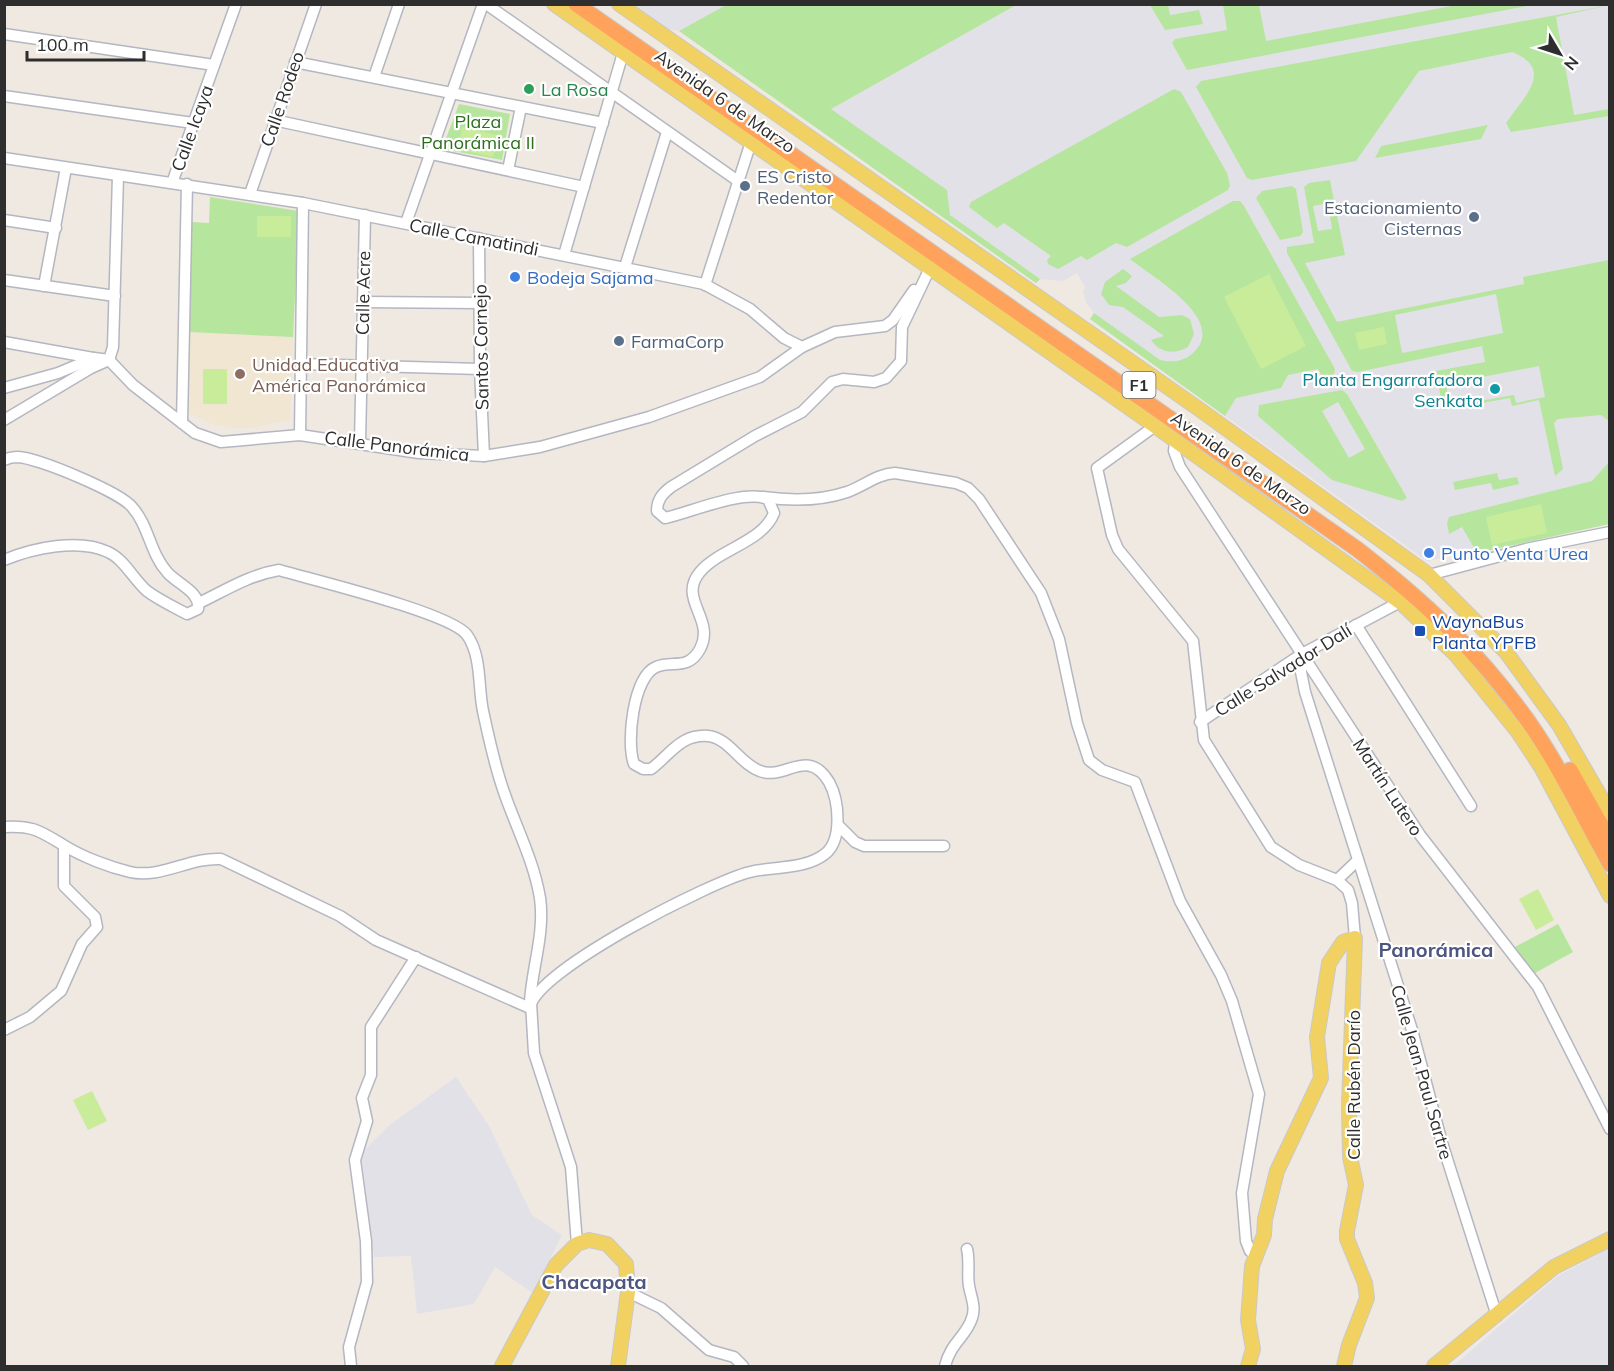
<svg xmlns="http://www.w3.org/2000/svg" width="1614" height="1371" viewBox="0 0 1614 1371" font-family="Mulish,sans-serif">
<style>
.industrial{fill:#e3e1e8}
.education{fill:#f0e6d1}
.green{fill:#b6e59e;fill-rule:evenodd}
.pitch{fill:#c9ec9a}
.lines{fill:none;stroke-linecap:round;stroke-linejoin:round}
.minor-casing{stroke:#b4b7c1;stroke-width:13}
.major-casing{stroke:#c9c9c9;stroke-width:16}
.highway-casing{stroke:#c9c9c9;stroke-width:17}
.minor{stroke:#fff;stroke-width:10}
.major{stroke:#f2d163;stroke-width:14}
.highway{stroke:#ffa35c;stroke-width:15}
.leisure-dot{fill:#2e9e5b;stroke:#fff;stroke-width:2}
.service-dot{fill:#5c6f8a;stroke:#fff;stroke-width:2}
.shop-dot{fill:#3f7fe0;stroke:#fff;stroke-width:2}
.education-dot{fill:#8d6e63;stroke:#fff;stroke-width:2}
.culture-dot{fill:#0f9aa8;stroke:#fff;stroke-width:2}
.transit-dot{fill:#1a4fb4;stroke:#fff;stroke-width:2}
.labels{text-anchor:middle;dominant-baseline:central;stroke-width:4.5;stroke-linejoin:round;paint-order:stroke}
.shield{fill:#fff;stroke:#6d6d6d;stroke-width:1.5}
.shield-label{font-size:16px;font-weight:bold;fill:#2e2e2e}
.leisure-label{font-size:18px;fill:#27864d;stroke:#fff;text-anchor:start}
.street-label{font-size:18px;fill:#2e2e2e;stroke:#fff}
.park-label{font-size:18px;fill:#2c6e1b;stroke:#fff}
.service-label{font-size:18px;fill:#4e5e75;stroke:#fff;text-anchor:start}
.shop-label{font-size:18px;fill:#366cbe;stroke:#fff;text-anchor:start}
.education-label{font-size:18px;fill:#785e54;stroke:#fff;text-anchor:start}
.culture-label{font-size:18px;fill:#0d838f;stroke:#fff;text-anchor:end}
.transit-label{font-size:18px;fill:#164399;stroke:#fff;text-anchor:start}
.neighbourhood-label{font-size:20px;font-weight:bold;fill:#4d5680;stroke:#fff}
</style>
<rect width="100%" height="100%" fill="#efe9e1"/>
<!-- industrial -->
<g class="industrial">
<polygon points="636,5 1609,5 1609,524 1427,561 1090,319 1094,313 1086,303 1083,291 1085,287 1077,273 1063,281 1040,279 1036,283 679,31 667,29"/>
<polygon points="456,1077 489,1126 532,1215 562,1235 533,1293 495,1267 474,1304 417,1314 411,1256 374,1257 362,1160 366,1148 391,1124"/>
<polygon points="1609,1249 1609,1366 1453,1366 1559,1275"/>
</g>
<!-- education -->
<polygon class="education" points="189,332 293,337 290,420 250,428 231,428 212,424 189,413 187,410"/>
<!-- green -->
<g class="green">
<polygon points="728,4 1016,5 831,109 947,190 950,215 1040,279 1036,283 679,31"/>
<polygon points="1150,5 1168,5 1170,15 1199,10 1203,24 1165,30"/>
<polygon points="1223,5 1259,5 1266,41 1457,5 1532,5 1187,70 1172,43 1175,39 1227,30"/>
<path d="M1610 5 1556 17 1574 115 1609 109V116L1511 132 1506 123C1523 98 1556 69 1512 52L1419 71 1356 161 1252 180 1247 178 1196 87 1201 81Z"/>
<polygon points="1174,89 1181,92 1227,173 1230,185 1228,190 1127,247 1116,243 1087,260 1081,256 1058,269 1048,264 1047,260 1051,256 1004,223 997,228 969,207 971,202"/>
<polygon points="459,104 510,114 502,160 442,149"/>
<polygon points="1488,125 1481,139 1375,158 1381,146"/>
<path d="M1330 180 1345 255 1305 263 1337 322 1524 284 1523 277 1609 260V421L1601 415 1558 419 1554 423 1563 469 1555 476 1539 400 1512 406 1510 398 1443 410 1436 371 1485 362 1482 346 1358 372 1352 371 1287 253V247L1314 243 1304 187 1309 183ZM1328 203 1332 229 1318 231 1313 206ZM1496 294 1503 333 1402 353 1395 315ZM1539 366 1545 397 1516 403 1514 395 1450 406 1446 384Z"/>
<polygon points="1292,186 1296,189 1303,232 1300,236 1280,240 1256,198 1262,191"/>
<polygon points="210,197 299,211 293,337 189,332 192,222 209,223"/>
<path d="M1233 201H1240L1244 206 1335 369 1334 374 1323 378 1318 369 1288 375 1281 388 1236 398 1225 416 1090 319 1094 313 1160 360C1173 363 1186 361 1195 351 1226 318 1152 277 1130 259Z"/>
<path d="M1123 269 1132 276 1126 283 1116 286 1159 317 1182 315 1190 319 1194 334 1188 347C1174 355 1160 353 1151 340L1164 336 1123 307 1109 305 1101 294 1105 282Z"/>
<path d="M1342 390 1347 394 1407 498 1402 501 1332 480 1258 416 1259 405ZM1338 402 1365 449 1349 458 1322 411Z"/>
<polygon points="1609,462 1609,524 1477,553 1462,527 1449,534 1447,523 1449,517 1592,481"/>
<polygon points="1497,473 1499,480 1517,477 1519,484 1493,490 1491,483 1455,490 1453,482"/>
<polygon points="1558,924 1573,952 1535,973 1513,948"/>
</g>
<!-- pitch -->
<g class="pitch">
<polygon points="462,127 497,135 493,157 458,149"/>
<rect x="257" y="216" width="34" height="21"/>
<polygon points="1269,274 1306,346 1261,369 1224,297"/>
<polygon points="1384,327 1387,344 1359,350 1355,333"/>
<rect x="203" y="369" width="24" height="35"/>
<polygon points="1541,504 1547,533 1492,545 1486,517"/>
<polygon points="1538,889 1554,920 1536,930 1519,899"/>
<polygon points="92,1091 107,1121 88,1130 73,1100"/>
</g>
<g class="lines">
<!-- minor casing -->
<g class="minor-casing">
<g id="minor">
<polyline points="486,4 738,181"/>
<polyline points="4,34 214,65"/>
<polyline points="295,62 603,123"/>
<polyline points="374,77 399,4"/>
<polyline points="4,96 193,123"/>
<polyline points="274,120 584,187"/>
<polyline points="4,158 303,203 704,284 750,309 784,338 802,347 835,332 885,326 893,320 914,290"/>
<polyline points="508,170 521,107"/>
<polyline points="172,183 236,4"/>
<polyline points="250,194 316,4"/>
<polyline points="4,220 56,228"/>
<polyline points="406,223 483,4"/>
<polyline points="479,238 480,369 484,456"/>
<polyline points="564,255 623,53"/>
<polyline points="625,267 667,132"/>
<polyline points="4,280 115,296"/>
<polyline points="705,285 751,142"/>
<polyline points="44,286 66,168"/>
<polyline points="363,302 480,303"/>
<polyline points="4,342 93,358"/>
<polyline points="301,364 480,369"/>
<polyline points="4,388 58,373 94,358 109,360 133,385 195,433 221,442 300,435 419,453 484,456 540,447 649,417 760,377 802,347"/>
<polyline points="4,420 91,368 109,360 113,347 118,176"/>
<polyline points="182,423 187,184"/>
<polyline points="1155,426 1097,468 1112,535 1118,549 1193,641 1204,740 1271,847 1299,865 1337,880 1348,890 1352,903 1355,938"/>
<polyline points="300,435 303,203"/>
<polyline points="1175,441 1174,451 1180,467 1420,835 1538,987 1610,1129"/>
<polyline points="360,442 365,215"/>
<path d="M4 460C8 458 13 457 18 457 38 458 120 492 132 507 149 526 150 553 167 572 177 584 201 592 198 609L187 614C174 607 159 600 147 591 134 580 124 559 108 552 79 538 33 548 4 560"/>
<path d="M763 497C791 501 820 501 847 492 864 486 877 474 895 473L956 483 968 488 979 499 1041 593 1059 639 1077 723 1089 760 1102 770 1135 782 1180 901 1221 975 1232 1001 1259 1094 1242 1193 1246 1241 1250 1251 1256 1255"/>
<polyline points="1429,575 1526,549 1610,532"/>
<path d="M199 603C226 590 249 575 279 570 313 580 451 613 467 635 482 656 478 688 483 711 489 739 495 768 505 795 517 829 534 862 540 898 545 934 532 967 530 1002"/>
<polyline points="1356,625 1471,806"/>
<polyline points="1302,654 1301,672 1305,692 1412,1030 1442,1143 1497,1316"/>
<polyline points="1200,722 1302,654 1400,602"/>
<polyline points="838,825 855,842 864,846 944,846"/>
<path d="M4 827C34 825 41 832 65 846 83 857 109 867 130 872 160 879 191 857 221 859L340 916 376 940 530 1008"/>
<polyline points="1337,880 1358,860"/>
<polyline points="531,1003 534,1053 571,1167 577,1244"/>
<path d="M530 1008C534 971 712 881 750 872 774 866 804 870 825 854 843 840 839 800 829 782 807 746 785 781 760 771 740 764 729 738 708 736 680 734 670 755 651 769H643L634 764C626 743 633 677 656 667 673 660 688 671 700 649 716 619 677 599 700 572 719 549 763 542 774 513L768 499C743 489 692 512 665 518L657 511C657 500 662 494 671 487L755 436 802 412 832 382 843 379 874 382 886 378 901 361 902 327 930 268"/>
<polyline points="4,1030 30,1017 61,991 82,944 97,927 95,917 64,886 64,846"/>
<polyline points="628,1292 661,1308 709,1350 734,1357 743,1366"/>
<polyline points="351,1366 349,1347 367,1282 366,1241 355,1160 367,1121 362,1098 371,1075 371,1027 416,957"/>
<path d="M945 1366C951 1342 966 1337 972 1318 976 1307 971 1297 969 1286 967 1274 970 1262 967 1249"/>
</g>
</g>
<!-- major casing -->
<g class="major-casing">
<g id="major">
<polyline points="554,4 1155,426 1400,602 1456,655 1518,732 1541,767 1610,896"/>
<polyline points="619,4 1199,409 1429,575 1506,652 1559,725 1610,813"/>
<polyline points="502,1366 556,1265 577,1244 589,1240 607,1244 626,1264 628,1292 618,1366"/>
<polyline points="1248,1366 1253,1349 1248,1320 1252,1266 1264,1235 1265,1219 1277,1171 1321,1078 1317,1037 1329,963 1343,942 1355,938 1349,1105 1350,1157 1356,1185 1347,1231 1347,1239 1365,1283 1367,1298 1349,1345 1344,1366"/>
<polyline points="1434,1366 1554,1267 1610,1239"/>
</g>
</g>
<!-- highway casing -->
<g class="highway-casing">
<g id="highway">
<path d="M576 4 1357 549C1425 602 1478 651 1528 721 1559 765 1583 816 1610 864"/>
<polyline points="1570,770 1610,841"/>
</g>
</g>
<!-- minor -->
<use href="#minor" class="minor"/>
<!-- major -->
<use href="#major" class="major"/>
<!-- highway -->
<use href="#highway" class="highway"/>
</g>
<!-- markers -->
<circle class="leisure-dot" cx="529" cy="89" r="6"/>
<g class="service-dot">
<circle cx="745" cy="186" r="6"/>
<circle cx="1474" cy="217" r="6"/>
<circle cx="619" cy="341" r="6"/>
</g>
<g class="shop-dot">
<circle cx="515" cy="277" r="6"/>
<circle cx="1429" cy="553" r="6"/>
</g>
<circle class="education-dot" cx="240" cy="374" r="6"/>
<circle class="culture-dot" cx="1495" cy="389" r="6"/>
<rect class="transit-dot" x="1414" y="625" width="12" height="12" rx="3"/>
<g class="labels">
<!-- shield labels -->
<rect class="shield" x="1122.5" y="372" width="33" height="26" rx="4.5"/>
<g class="shield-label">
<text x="1139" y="385">F1</text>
</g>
<!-- leisure labels -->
<g class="leisure-label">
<text x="541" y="89">La Rosa</text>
</g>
<!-- street labels -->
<g class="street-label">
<text transform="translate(282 99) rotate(-71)">Calle Rodeo</text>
<text transform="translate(725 101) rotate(35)">Avenida 6 de Marzo</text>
<text transform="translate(192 128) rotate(-70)">Calle Icaya</text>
<text transform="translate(474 237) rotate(11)">Calle Camatindi</text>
<text transform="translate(363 293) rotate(-89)">Calle Acre</text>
<text transform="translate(481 347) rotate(-91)">Santos Cornejo</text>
<text transform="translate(397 446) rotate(7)">Calle Panorámica</text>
<text transform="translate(1241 463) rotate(35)">Avenida 6 de Marzo</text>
<text transform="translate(1283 670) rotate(-32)">Calle Salvador Dalí</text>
<text transform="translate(1388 787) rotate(57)">Martín Lutero</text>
<text transform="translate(1422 1072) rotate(74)">Calle Jean Paul Sartre</text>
<text transform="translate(1353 1085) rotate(-90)">Calle Rubén Darío</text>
</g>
<!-- park labels -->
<g class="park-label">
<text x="478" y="121">Plaza<tspan x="478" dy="21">Panorámica II</tspan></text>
</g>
<!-- service labels -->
<g class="service-label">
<text x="757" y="176">ES Cristo<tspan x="757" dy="21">Redentor</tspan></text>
<text x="1462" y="207" text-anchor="end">Estacionamiento<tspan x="1462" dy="21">Cisternas</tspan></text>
<text x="631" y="341">FarmaCorp</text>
</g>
<!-- shop labels -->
<g class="shop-label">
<text x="527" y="277">Bodeja Sajama</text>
<text x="1441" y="553">Punto Venta Urea</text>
</g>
<!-- education labels -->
<g class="education-label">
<text x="252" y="364">Unidad Educativa<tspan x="252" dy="21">América Panorámica</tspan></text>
</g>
<!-- culture labels -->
<g class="culture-label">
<text x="1483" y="379">Planta Engarrafadora<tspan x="1483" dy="21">Senkata</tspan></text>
</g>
<!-- transit labels -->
<g class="transit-label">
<text x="1432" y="621">WaynaBus<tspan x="1432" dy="21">Planta YPFB</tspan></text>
</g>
<!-- neighbourhood labels -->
<g class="neighbourhood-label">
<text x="1436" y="949">Panorámica</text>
<text x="594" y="1281">Chacapata</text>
</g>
</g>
<!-- border -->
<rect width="1614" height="1371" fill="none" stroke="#2e2e2e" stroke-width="12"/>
<!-- north arrow -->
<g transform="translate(1560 54) rotate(129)" stroke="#ffffff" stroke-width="4.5" paint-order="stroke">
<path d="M0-4.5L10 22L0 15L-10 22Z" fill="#2e2e2e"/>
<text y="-9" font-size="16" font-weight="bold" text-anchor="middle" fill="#2e2e2e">N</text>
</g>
<!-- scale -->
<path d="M27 51v9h117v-9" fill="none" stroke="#2e2e2e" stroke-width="3"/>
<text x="36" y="51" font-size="18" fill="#2e2e2e" stroke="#ffffff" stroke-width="4.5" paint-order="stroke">100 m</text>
</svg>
